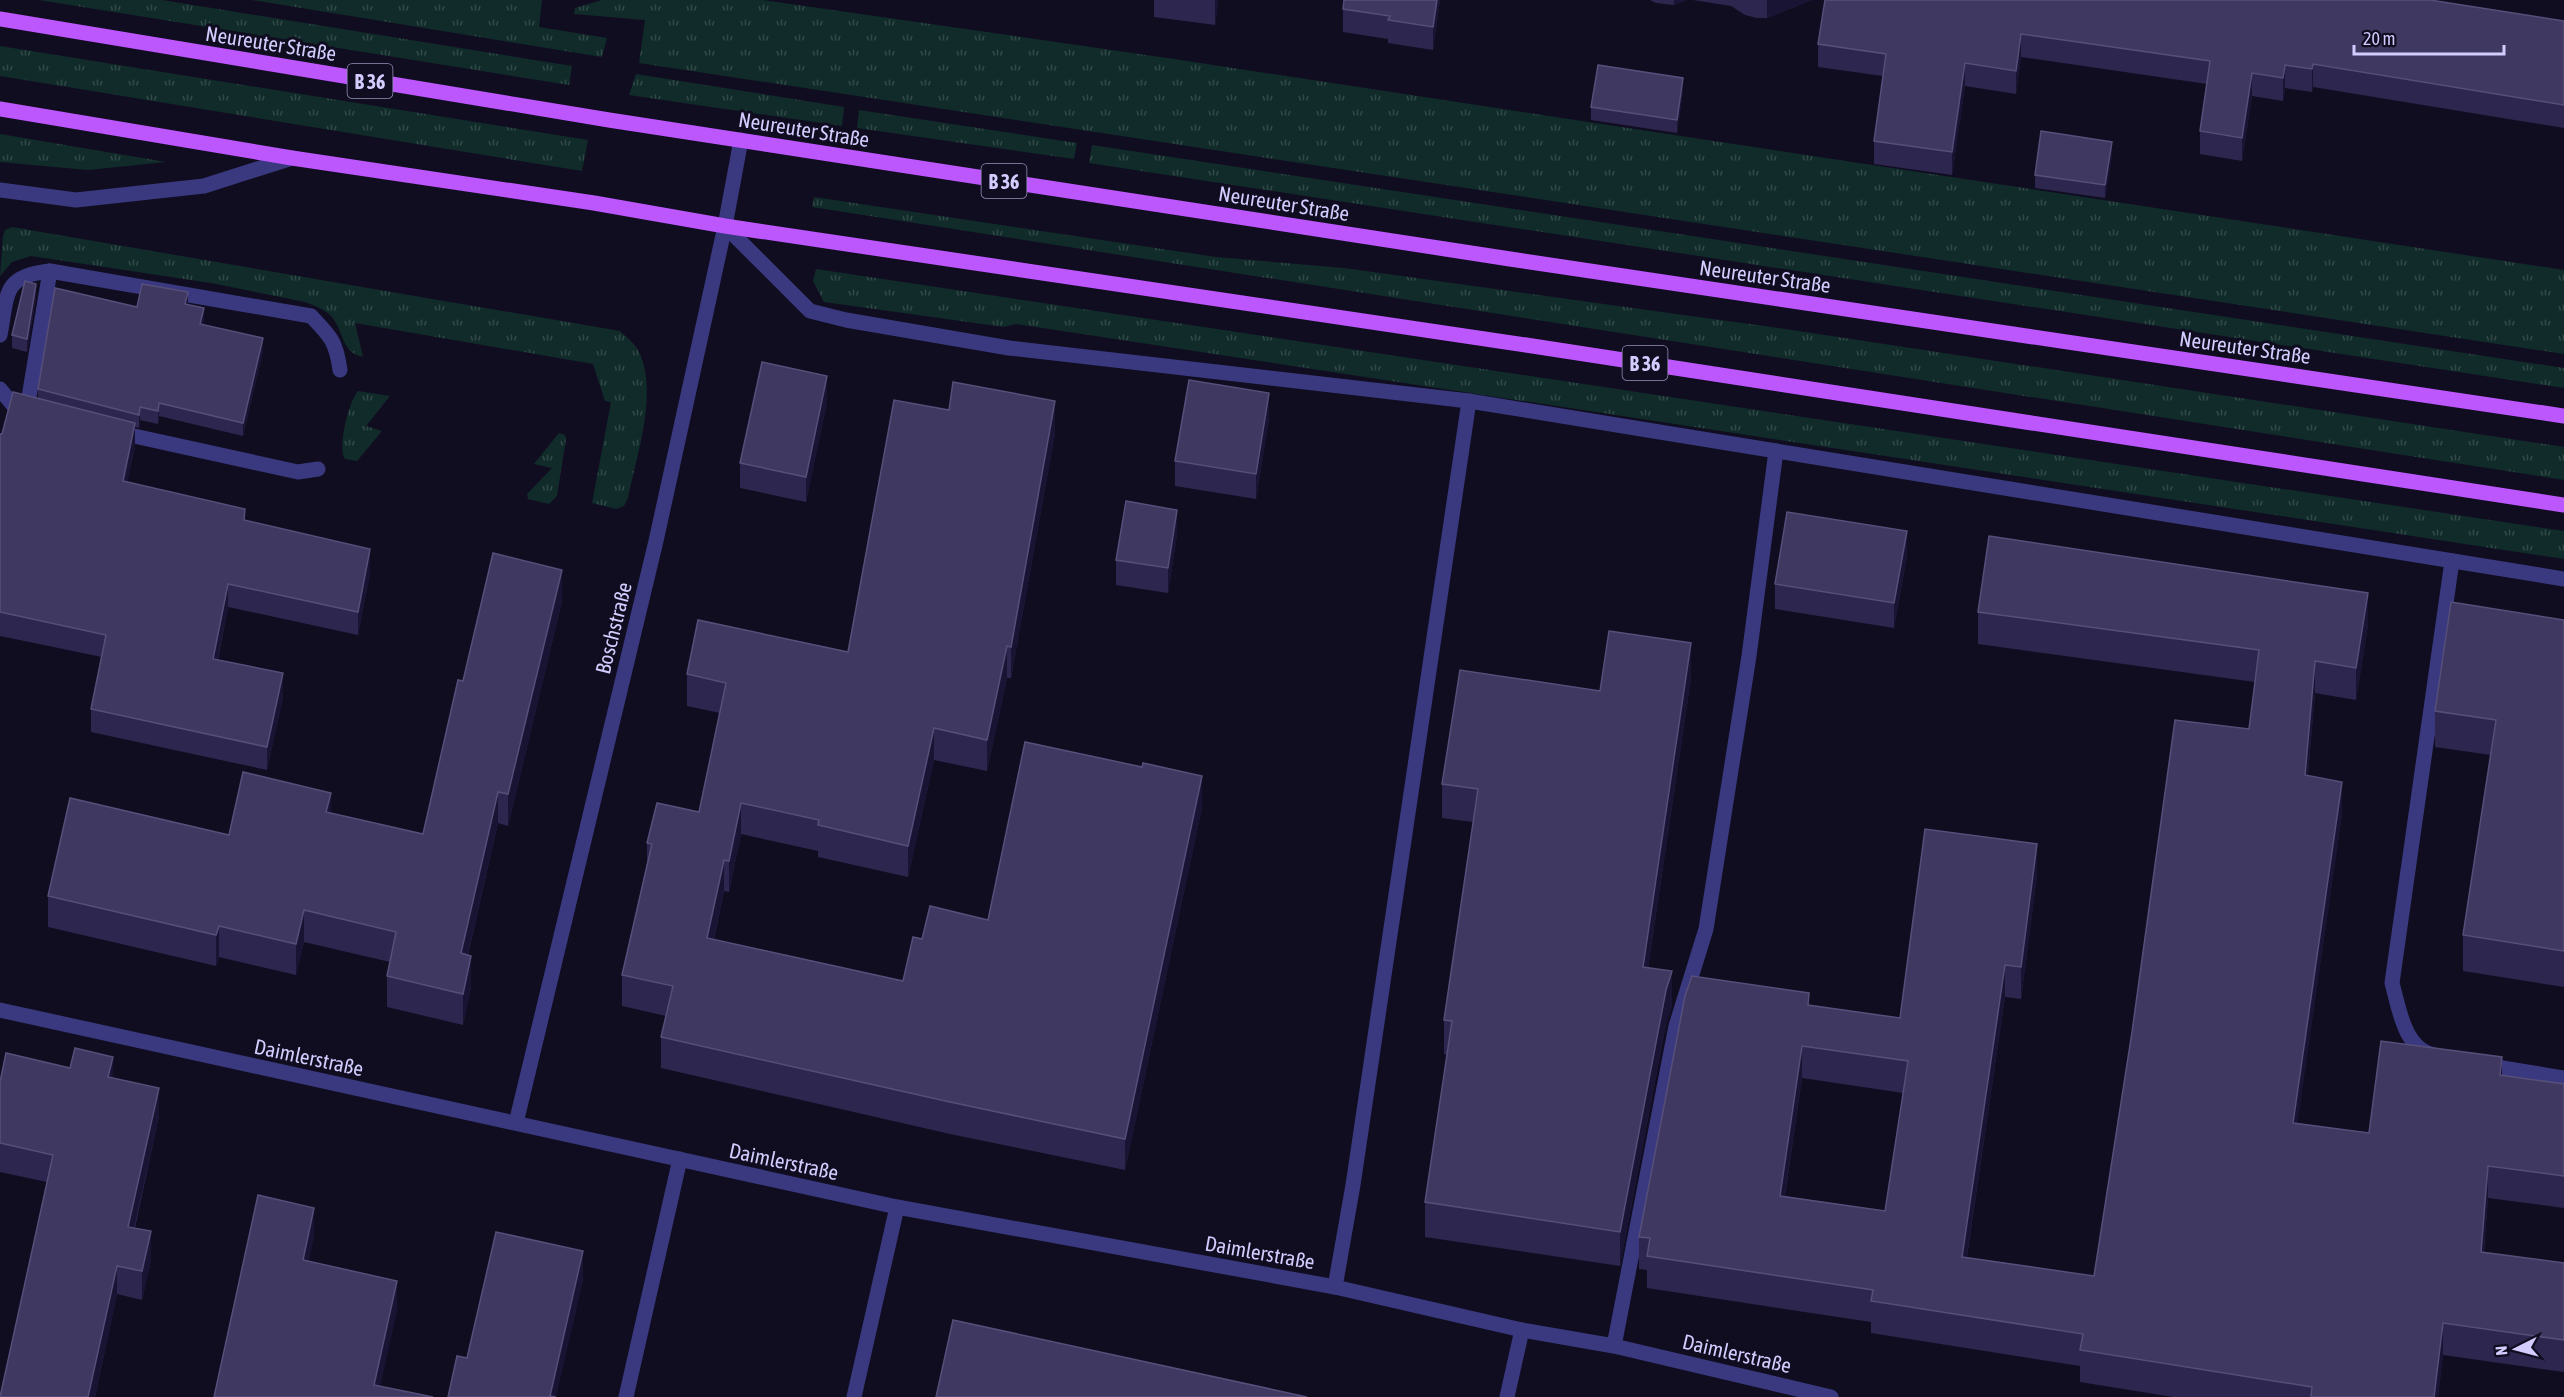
<svg xmlns="http://www.w3.org/2000/svg" width="2564" height="1397" viewBox="0 0 2564 1397" font-family="'Asap Condensed',sans-serif">
<style>
.grass{fill:url(#grass-tufts)}
.lines{fill:none;stroke-linecap:round;stroke-linejoin:round}
.service{stroke:#3a397f;stroke-width:15}
.minor{stroke:#3a397f;stroke-width:15}
.primary{stroke:#bc56fd;stroke-width:15}
.wall{fill:#2d264e;fill-rule:evenodd}
.shaded-wall{fill:#1a1434}
.building{fill:#3f3861;stroke:#564f7a;stroke-width:1.5;fill-rule:evenodd}
.labels{text-anchor:middle;dominant-baseline:central;stroke-width:6;stroke-linejoin:round;paint-order:stroke}
.shield{fill:#100d21;stroke:#9893bc;stroke-width:1.5}
.shield-label{font-size:20px;font-weight:bold;fill:#d2cdfe}
.street-label{font-size:21px;fill:#d2cdfe;stroke:#100d21}
</style>
<defs>
<pattern id="grass-tufts" width="24" height="20" patternUnits="userSpaceOnUse" patternTransform="scale(1.5)"><rect width="24" height="20" fill="#102b29"/><path d="M3 7l-1-3M5 7V3M7 7l1-3M15 17l-1-3M17 17v-4M19 17l1-3" fill="none" stroke="#324949"/></pattern>
</defs>
<rect width="100%" height="100%" fill="#100d21"/>
<!-- grass -->
<g class="grass">
<polygon points="39,0 162,0 572,66 569,85"/>
<polygon points="252,0 542,0 539,27 607,38 602,57"/>
<polygon points="602,0 763,0 1174,59 2564,270 2564,354 639,63 645,20 574,14 575,8"/>
<polygon points="0,46 588,140 582,171 0,76"/>
<polygon points="636,74 844,107 842,126 629,95"/>
<polygon points="859,110 1077,143 1074,159 857,128"/>
<polygon points="0,134 166,162 88,170 0,162"/>
<polygon points="1092,145 2564,368 2564,388 1089,163"/>
<polygon points="814,197 1216,257 1344,268 1792,330 2564,447 2564,480 812,207"/>
<path d="M12 227 620 331C625 336 632 341 636 347 661 385 636 457 628 498L624 506 616 509 592 503 611 402 605 401 593 364 355 323 363 357C341 353 344 330 331 316 324 309 315 306 305 302L211 283 31 256 12 262 0 276 3 236 5 230Z"/>
<polygon points="816,269 2564,531 2564,559 1016,324 1004,327 824,302 813,281"/>
<path d="M358 391 390 396 366 426 382 431 357 461 345 459C337 448 349 401 358 391Z"/>
<polygon points="559,433 565,435 566,439 557,496 549,504 528,499 527,494 552,468 534,464"/>
</g>
<g class="lines">
<!-- service -->
<g class="service">
<path d="M0 335C8 294 2 276 50 271"/>
<polyline points="0,389 13,405 27,409"/>
<path d="M32 411 27 409 50 271 311 316C331 337 336 341 340 370"/>
<polyline points="116,432 298,472 318,469"/>
<path d="M2434 1055C2404 1049 2399 1008 2392 983L2452 561"/>
<polyline points="2484,1065 2564,1078"/>
<polyline points="1335,1287 1353,1185 1469,401"/>
<polyline points="1614,1346 1676,1026 1706,929 1749,656 1776,451"/>
<polyline points="854,1397 897,1207"/>
<polyline points="1507,1397 1522,1330"/>
</g>
<!-- minor -->
<g class="minor">
<polyline points="0,190 76,200 204,186 292,158"/>
<polyline points="725,226 810,311 846,320 1009,348 1469,401 2564,579"/>
<polyline points="0,1010 897,1207 1335,1287 1522,1330 1614,1346 1831,1397"/>
<polyline points="516,1123 656,541 725,226 741,140"/>
<polyline points="626,1397 680,1159"/>
</g>
<!-- primary -->
<g class="primary">
<polyline points="0,19 609,120 1510,259 2564,416"/>
<polyline points="0,109 292,158 594,203 725,226 1526,345 2564,505"/>
</g>
</g>
<!-- wall -->
<g class="wall">
<polygon points="1154,0 1218,0 1215,25 1154,17"/>
<polygon points="1440,0 1433,50 1388,43 1388,39 1343,32 1343,9"/>
<polygon points="1650,0 1687,0 1674,5 1656,3"/>
<polygon points="1693,0 1812,0 1767,18 1757,18 1745,15 1731,6"/>
<polygon points="1825,0 2564,21 2564,128 2313,87 2312,92 2285,88 2283,101 2252,96 2242,161 2200,154 2200,131 2207,84 2021,57 2016,94 1965,86 1952,175 1874,164 1874,141 1883,76 1818,67 1818,44"/>
<polygon points="1683,91 1677,133 1591,120 1591,107"/>
<polygon points="2112,155 2105,198 2035,188 2035,175"/>
<polygon points="36,297 27,352 12,348 12,335"/>
<polygon points="188,304 204,321 203,325 263,351 243,436 159,416 158,424 140,420 139,428 135,427 135,447 127,482 245,520 370,573 358,635 228,607 218,660 283,697 267,770 91,732 91,709 102,657 0,636 0,434 2,434 38,398 38,389 137,307"/>
<polygon points="827,402 806,502 740,488 740,463"/>
<polygon points="1269,418 1256,499 1175,486 1175,461"/>
<polygon points="1055,433 1011,678 1007,678 987,771 934,760 908,877 818,857 818,851 741,834 729,892 724,891 714,939 903,981 922,939 988,920 1202,807 1125,1170 950,1134 661,1068 661,1037 666,1016 622,1006 622,975 647,862 647,843 699,812 720,713 687,706 687,674 848,652"/>
<polygon points="1177,535 1168,593 1116,585 1116,560"/>
<polygon points="1907,556 1894,628 1775,609 1775,584"/>
<polygon points="562,601 508,826 498,823 468,955 471,987 463,1025 387,1007 387,976 390,962 304,942 296,975 219,957 216,966 48,927 48,896 229,835 331,813 423,834 463,681"/>
<path d="M1978 612 2368 625 2356 700 2315 693 2308 775 2342 814 2297 1123 2369 1133 2502 1076 2564 1084V1208L2488 1198 2484 1252 2564 1263V1372L2443 1355 2438 1397H2173L2080 1382V1366L1871 1333V1322L1647 1288V1270L1639 1269V1237L1809 1005 1900 1018 2037 876 2021 999 2005 997 1967 1257 2094 1276 2249 729 2255 682 1978 644ZM1802 1078 1903 1093 1885 1211 1785 1196Z"/>
<polygon points="2564,620 2564,987 2463,971 2463,935 2491,755 2435,747 2435,711"/>
<polygon points="1691,678 1648,968 1672,1005 1666,1024 1620,1266 1425,1237 1425,1202 1447,1055 1444,1054 1444,1020 1473,822 1442,818 1442,784 1600,691"/>
<polygon points="113,1078 159,1116 135,1228 151,1260 142,1300 117,1294 95,1397 0,1397 47,1182 0,1172 0,1082"/>
</g>
<!-- shaded-wall -->
<g class="shaded-wall">
<polygon points="1215,0 1218,0 1215,25"/>
<polygon points="1437,0 1440,0 1433,50 1433,27"/>
<polygon points="1674,0 1687,0 1674,5"/>
<polygon points="1767,0 1812,0 1767,18"/>
<polygon points="2021,34 2021,57 2016,94 2016,71"/>
<polygon points="1965,63 1965,86 1952,175 1952,152"/>
<polygon points="2313,64 2313,87 2312,92 2312,69"/>
<polygon points="2285,65 2285,88 2283,101 2283,78"/>
<polygon points="2252,73 2252,96 2242,161 2242,138"/>
<polygon points="1683,78 1683,91 1677,133 1677,120"/>
<polygon points="2112,142 2112,155 2105,198 2105,185"/>
<polygon points="36,284 36,297 27,352 27,339"/>
<polygon points="188,292 188,305 185,304"/>
<polygon points="204,308 204,321 200,337 200,324"/>
<polygon points="263,338 263,351 243,436 243,423"/>
<polygon points="827,376 827,402 806,502 806,477"/>
<polygon points="1269,393 1269,418 1256,499 1256,474"/>
<polygon points="1055,401 1055,433 1011,678 1011,647"/>
<polygon points="159,403 159,416 158,424 158,411"/>
<polygon points="140,407 140,420 139,428 139,415"/>
<polygon points="135,423 135,447 123,504 123,481"/>
<polygon points="1177,510 1177,535 1168,593 1168,568"/>
<polygon points="1907,531 1907,556 1894,628 1894,603"/>
<polygon points="370,549 370,573 358,635 358,612"/>
<polygon points="562,570 562,601 508,826 508,794"/>
<polygon points="228,584 228,607 213,682 213,659"/>
<polygon points="2368,593 2368,625 2356,700 2356,668"/>
<polygon points="1691,643 1691,678 1643,1001 1643,967"/>
<polygon points="1007,646 1007,678 987,771 987,740"/>
<polygon points="2315,661 2315,693 2305,807 2305,775"/>
<polygon points="283,673 283,697 267,770 267,747"/>
<polygon points="934,728 934,760 908,877 908,846"/>
<polygon points="1202,776 1202,807 1125,1170 1125,1139"/>
<polygon points="2342,782 2342,814 2293,1155 2293,1123"/>
<polygon points="498,792 498,823 461,984 461,953"/>
<polygon points="331,793 331,824 326,812"/>
<polygon points="741,803 741,834 729,892 729,861"/>
<polygon points="2037,844 2037,876 2021,999 2021,967"/>
<polygon points="724,860 724,891 707,969 707,938"/>
<polygon points="304,910 304,942 296,975 296,944"/>
<polygon points="219,926 219,957 216,966 216,935"/>
<polygon points="471,956 471,987 463,1025 463,994"/>
<polygon points="2005,965 2005,997 1962,1289 1962,1257"/>
<polygon points="1672,971 1672,1005 1666,1024 1620,1266 1620,1232 1666,990"/>
<polygon points="1802,1046 1802,1078 1780,1228 1780,1196"/>
<polygon points="113,1057 113,1086 108,1077"/>
<polygon points="2502,1057 2502,1089 2500,1075"/>
<polygon points="159,1088 159,1116 128,1255 128,1227"/>
<polygon points="2488,1166 2488,1198 2481,1284 2481,1252"/>
<polygon points="314,1208 314,1237 303,1290 303,1260"/>
<polygon points="151,1231 151,1260 142,1300 142,1271"/>
<polygon points="583,1251 583,1281 556,1397 550,1397"/>
<polygon points="117,1266 117,1294 95,1397 88,1397"/>
<polygon points="397,1281 397,1311 378,1397 374,1385"/>
<polygon points="2443,1323 2443,1355 2438,1397 2434,1397"/>
</g>
<!-- building -->
<g class="building">
<polygon points="1344,0 1437,0 1433,27 1388,20 1390,16 1343,9"/>
<polygon points="1825,0 2430,0 2564,21 2564,105 2313,64 2312,69 2285,65 2283,78 2252,73 2242,138 2200,131 2210,61 2021,34 2016,71 1965,63 1952,152 1874,141 1886,54 1818,44"/>
<polygon points="1598,65 1683,78 1677,120 1591,107"/>
<polygon points="2041,131 2112,142 2105,185 2035,175"/>
<polygon points="25,281 36,284 27,339 12,335"/>
<polygon points="142,284 188,292 185,304 204,308 200,324 263,338 243,423 159,403 158,411 140,407 139,415 38,389 55,288 137,307"/>
<polygon points="762,362 827,376 806,477 740,463"/>
<polygon points="1189,380 1269,393 1256,474 1175,461"/>
<polygon points="953,382 1055,401 1011,647 1007,646 987,740 934,728 908,846 818,825 819,820 741,803 729,861 724,860 707,938 903,981 913,937 922,939 930,906 988,920 1025,742 1142,767 1143,763 1202,776 1125,1139 950,1102 661,1037 673,986 622,975 652,844 647,843 657,803 699,812 726,683 687,674 698,620 848,652 894,400 949,410"/>
<polygon points="13,392 135,423 123,481 245,509 244,520 370,549 358,612 228,584 213,659 283,673 267,747 91,709 106,635 0,612 0,434 2,434"/>
<polygon points="1126,501 1177,510 1168,568 1116,560"/>
<polygon points="1787,512 1907,531 1894,603 1775,584"/>
<path d="M1989 536 2368 593 2356 668 2315 661 2305 775 2342 782 2293 1123 2369 1133 2381 1041 2502 1057 2500 1075 2564 1084V1176L2488 1166 2481 1252 2564 1263V1340L2443 1323 2434 1397H2311L2312 1387 2080 1350 2083 1334 1871 1301 1873 1290 1647 1256 1650 1238 1639 1237 1685 996 1692 976 1809 993 1808 1005 1900 1018 1925 829 2037 844 2021 967 2005 965 1962 1257 2094 1276 2132 1032 2175 720 2249 729 2259 650 1978 612ZM1802 1046 1908 1061 1885 1211 1780 1196Z"/>
<polygon points="493,553 562,570 508,794 498,792 461,953 471,956 463,994 387,976 396,932 304,910 296,944 219,926 216,935 48,896 70,798 229,835 243,772 331,793 326,812 423,834 458,680 463,681"/>
<polygon points="2451,602 2564,620 2564,951 2463,935 2496,720 2435,711"/>
<polygon points="1609,631 1691,643 1643,967 1672,971 1666,990 1620,1232 1425,1202 1452,1021 1444,1020 1478,789 1442,784 1460,670 1600,691"/>
<polygon points="75,1048 113,1057 108,1077 159,1088 128,1227 151,1231 142,1271 117,1266 88,1397 0,1397 53,1155 0,1143 0,1082 6,1053 70,1068"/>
<polygon points="258,1195 314,1208 303,1260 397,1281 374,1385 433,1397 214,1397"/>
<polygon points="496,1232 583,1251 550,1396 556,1397 448,1397 457,1356 467,1358"/>
<polygon points="953,1320 1307,1397 936,1397"/>
</g>
<g class="labels">
<!-- shield labels -->
<g class="shield">
<rect x="347.5" y="64" width="45" height="34" rx="4.5"/>
<rect x="981.5" y="164" width="45" height="34" rx="4.5"/>
<rect x="1622.5" y="346" width="45" height="34" rx="4.5"/>
</g>
<g class="shield-label">
<text x="370" y="81">B 36</text>
<text x="1004" y="181">B 36</text>
<text x="1645" y="363">B 36</text>
</g>
<!-- street labels -->
<g class="street-label">
<text transform="translate(271 43) rotate(9)">Neureuter Straße</text>
<text transform="translate(804 129) rotate(9)">Neureuter Straße</text>
<text transform="translate(1284 203) rotate(9)">Neureuter Straße</text>
<text transform="translate(1765 276) rotate(8)">Neureuter Straße</text>
<text transform="translate(2245 347) rotate(8)">Neureuter Straße</text>
<text transform="translate(613 628) rotate(-76)">Boschstraße</text>
<text transform="translate(309 1057) rotate(12)">Daimlerstraße</text>
<text transform="translate(784 1161) rotate(12)">Daimlerstraße</text>
<text transform="translate(1260 1252) rotate(10)">Daimlerstraße</text>
<text transform="translate(1737 1353) rotate(13)">Daimlerstraße</text>
</g>
</g>
<!-- north arrow -->
<g transform="translate(2516 1349) rotate(264)" stroke="#100d21" stroke-width="4.5" paint-order="stroke">
<path d="M0-4.5L10 22L0 15L-10 22Z" fill="#d2cdfe"/>
<text y="-9" font-size="16" font-weight="bold" text-anchor="middle" fill="#d2cdfe">N</text>
</g>
<!-- scale -->
<path d="M2354 45v9h150v-9" fill="none" stroke="#d2cdfe" stroke-width="3"/>
<text x="2363" y="45" font-size="18" fill="#d2cdfe" stroke="#100d21" stroke-width="4.5" paint-order="stroke">20 m</text>
</svg>
